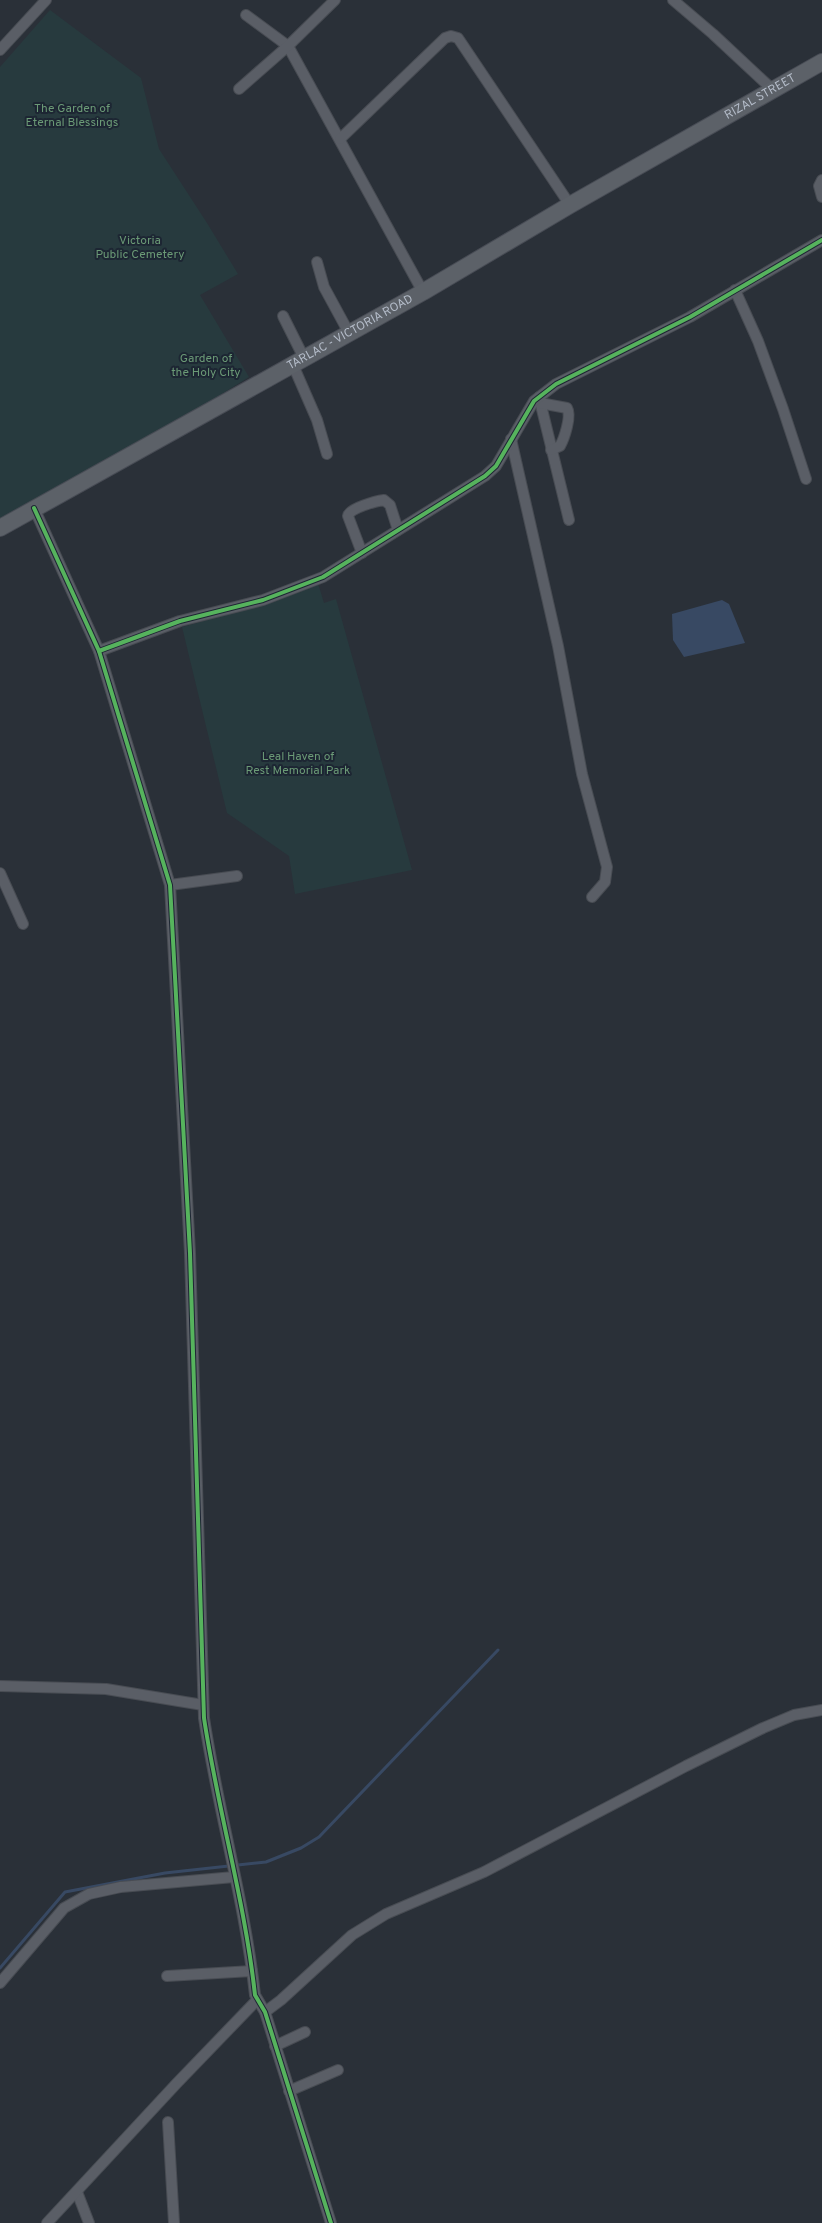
<svg xmlns="http://www.w3.org/2000/svg" width="822" height="2223" viewBox="0 0 822 2223" font-family="Overpass,sans-serif">
<style>
.green{fill:#273a3e}
.water{fill:#384963}
.lines{fill:none;stroke-linecap:round;stroke-linejoin:round}
.stream{stroke:#384963;stroke-width:3}
.street-casing{stroke:#484c53;stroke-width:12}
.primary-casing{stroke:#484c55;stroke-width:18}
.street{stroke:#5a5e66;stroke-width:10}
.primary{stroke:#5c6168;stroke-width:16}
.cycleway-casing{stroke:#1d2633;stroke-width:6}
.cycleway{stroke:#56b35d;stroke-width:4}
.labels{text-anchor:middle;dominant-baseline:central;stroke-width:4;stroke-linejoin:round;paint-order:stroke}
.street-label{font-size:12px;fill:#b4bcc9;stroke:#1d2633}
.park-label{font-size:12px;fill:#6b9a76;stroke:#1d2633}
</style>
<rect width="100%" height="100%" fill="#2a3038"/>
<!-- green -->
<g class="green">
<polygon points="50,10 141,78 159,149 207,223 238,274 200,295 249,377 190,414 0,519 0,67"/>
<polygon points="318,583 324,603 336,599 412,870 295,894 289,856 227,813 182,627 264,604"/>
</g>
<!-- water -->
<polygon class="water" points="722,600 729,604 745,643 684,657 673,640 672,614"/>
<g class="lines">
<!-- stream -->
<polyline class="stream" points="0,1968 65,1892 165,1873 266,1862 301,1848 319,1837 498,1650"/>
<!-- street casing -->
<g class="street-casing">
<g id="street">
<polyline points="673,0 713,34 773,90"/>
<polyline points="246,15 288,46 423,292"/>
<polyline points="0,50 46,0"/>
<polyline points="239,89 288,46 335,0"/>
<polyline points="340,139 445,38 451,36 458,38 570,205"/>
<polyline points="822,180 819,186 822,197"/>
<polyline points="317,262 324,287 349,333"/>
<polyline points="735,290 758,341 783,409 806,479"/>
<polyline points="283,316 304,358"/>
<polyline points="293,365 317,420 327,454"/>
<polyline points="539,397 569,520"/>
<path d="M540 403 567 408C572 416 564 439 560 446L551 450"/>
<polyline points="511,439 558,646 582,774 607,867 605,882 592,897"/>
<path d="M34 508 99 651 170 885 190 1253 204 1718C218 1811 245 1902 255 1995L265 2012 331 2223"/>
<path d="M362 553 348 516C349 508 377 501 384 500L390 505 398 530"/>
<polyline points="99,651 180,621 263,600 323,577 485,476 496,466 534,401 556,384 690,317 822,240"/>
<polyline points="0,873 23,924"/>
<polyline points="170,885 237,876"/>
<polyline points="0,1686 106,1689 203,1705"/>
<polyline points="167,1976 252,1971"/>
<polyline points="0,1983 64,1908 89,1894 121,1887 234,1877"/>
<polyline points="265,2012 281,2000 352,1935 386,1914 484,1872 686,1766 763,1728 794,1715 822,1710"/>
<polyline points="275,2046 305,2032"/>
<polyline points="289,2091 338,2070"/>
<polyline points="168,2122 174,2223"/>
<polyline points="77,2192 89,2223"/>
<polyline points="47,2223 177,2083 257,2000"/>
</g>
</g>
<!-- primary casing -->
<g class="primary-casing">
<g id="primary">
<path id="s1" d="M0 528 423 292 570 205 822 62"/>
</g>
</g>
<!-- street -->
<use href="#street" class="street"/>
<!-- primary -->
<use href="#primary" class="primary"/>
<!-- cycleway casing -->
<g class="cycleway-casing">
<g id="cycleway">
<path d="M34 508 99 651 170 885 190 1253 204 1718C218 1811 245 1902 255 1995L265 2012 331 2223"/>
<polyline points="99,651 180,621 263,600 323,577 485,476 496,466 534,401 556,384 690,317 822,240"/>
</g>
</g>
<!-- cycleway -->
<use href="#cycleway" class="cycleway"/>
</g>
<g class="labels">
<!-- street labels -->
<g class="street-label">
<text stroke="none"><textPath href="#s1" startOffset="874">RIZAL STREET</textPath></text>
<text stroke="none"><textPath href="#s1" startOffset="401">TARLAC - VICTORIA ROAD</textPath></text>
</g>
<!-- park labels -->
<g class="park-label">
<text x="72" y="109">The Garden of<tspan x="72" dy="14">Eternal Blessings</tspan></text>
<text x="140" y="241">Victoria<tspan x="140" dy="14">Public Cemetery</tspan></text>
<text x="206" y="359">Garden of<tspan x="206" dy="14">the Holy City</tspan></text>
<text x="298" y="757">Leal Haven of<tspan x="298" dy="14">Rest Memorial Park</tspan></text>
</g>
</g>
</svg>
